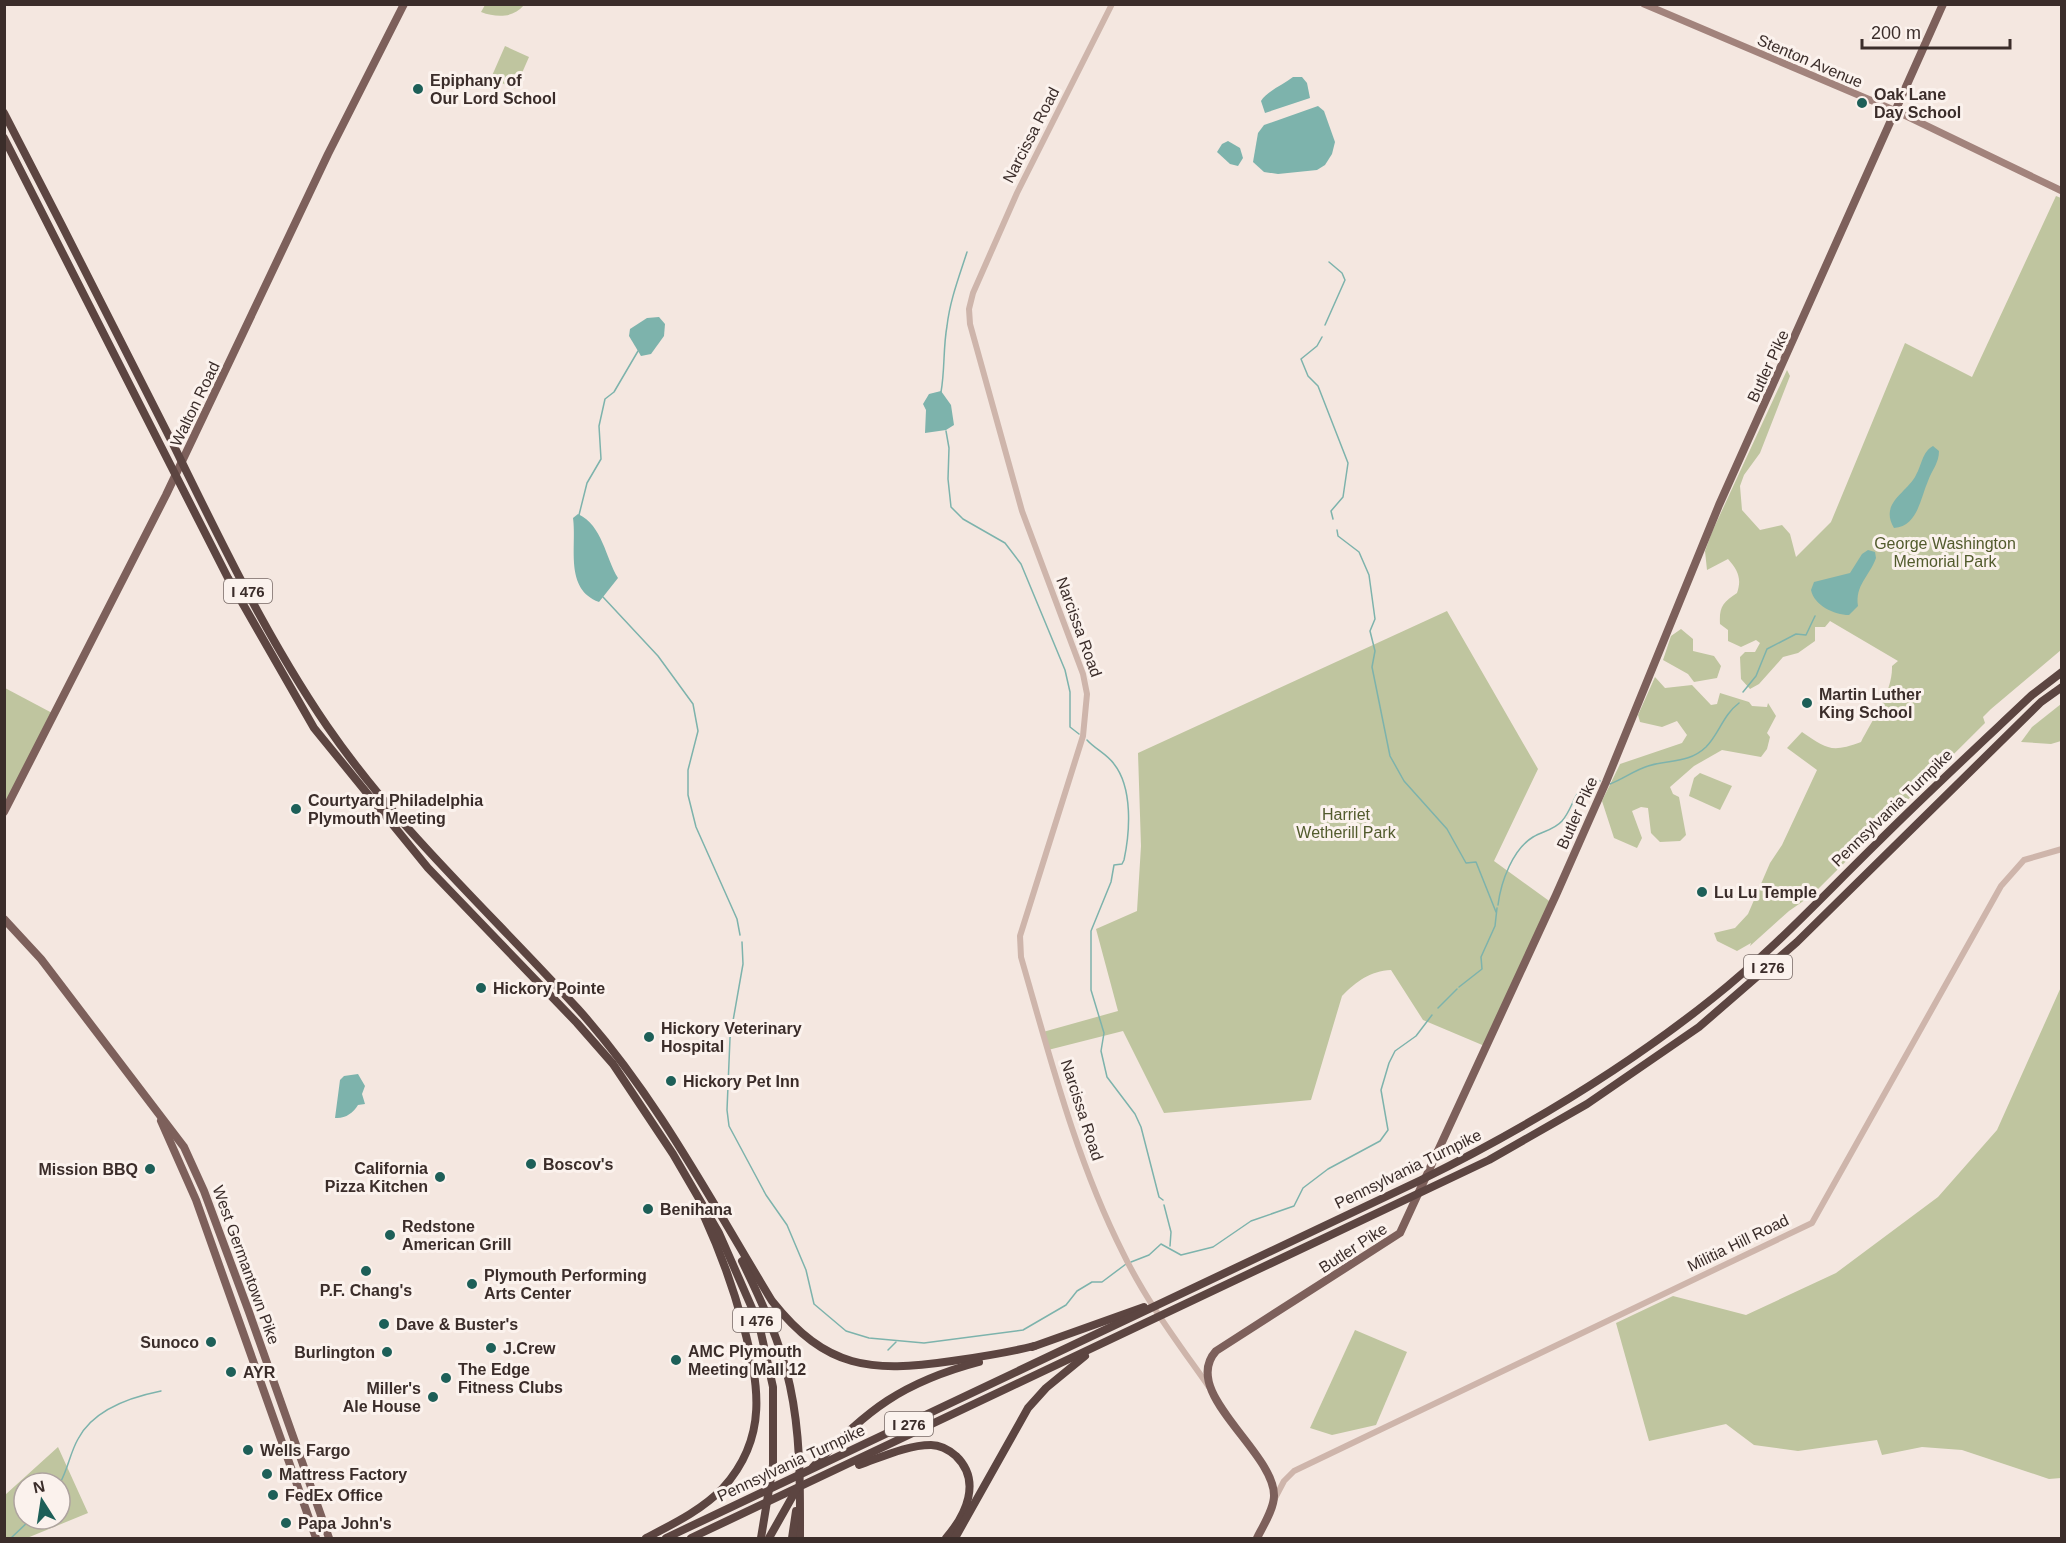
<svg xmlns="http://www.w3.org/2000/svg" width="2066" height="1543" viewBox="0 0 2066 1543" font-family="Helvetica,sans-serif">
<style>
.green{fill:#bfc59f;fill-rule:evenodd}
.water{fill:#7db3ac}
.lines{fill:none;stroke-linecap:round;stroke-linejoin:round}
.stream{stroke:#7db3ac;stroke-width:1.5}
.tertiary{stroke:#ceb5ab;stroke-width:6}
.secondary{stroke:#a2837c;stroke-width:7}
.primary{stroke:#7d605b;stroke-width:8}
.motorway{stroke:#5c4541;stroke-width:8}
.poi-dot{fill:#1d5f58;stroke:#fbf2ed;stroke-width:2}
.labels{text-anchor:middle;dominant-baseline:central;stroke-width:6;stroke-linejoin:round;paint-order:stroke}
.shield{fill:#fbf2ed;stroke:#756864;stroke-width:1.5}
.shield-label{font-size:15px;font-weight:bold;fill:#3b2d2a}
.street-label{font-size:16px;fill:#3b2d2a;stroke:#fbf2ed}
.poi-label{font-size:16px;font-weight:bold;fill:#3b2d2a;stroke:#fbf2ed;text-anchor:start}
.park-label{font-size:16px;fill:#525b2d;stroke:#fbf2ed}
</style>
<rect width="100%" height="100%" fill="#f4e7e0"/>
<!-- green -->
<g class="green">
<path d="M485 5V4L524 5C513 18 497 18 481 12Z"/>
<polygon points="505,46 529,57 515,89 491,78"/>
<path d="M2056 196 2061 198V650L1991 709 1983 717 1985 723 1812 895 1789 911 1750 946 1751 943 1737 951 1717 941 1714 933 1735 928 1748 914 1770 863 1782 845 1817 770 1787 748 1802 732C1827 749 1831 753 1861 742 1872 720 1893 692 1892 666L1898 661 1830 621 1825 627H1815V641L1798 653 1783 657 1759 684 1750 689 1741 679 1740 657 1745 652H1755L1760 643 1756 640 1741 647 1728 641V630L1720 624C1719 607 1723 602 1737 593 1742 579 1738 570 1728 559L1707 570 1705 551 1712 532 1787 370 1790 376 1760 453 1744 475 1740 486 1742 510 1760 530 1782 525 1790 534 1796 557 1831 522 1905 343 1972 377Z"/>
<path d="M1447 611 1538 769 1494 861 1552 903 1487 1047 1423 1020 1391 970C1370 971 1357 981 1342 996L1311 1100 1164 1113 1123 1031 1048 1050 1043 1032 1118 1011 1096 929 1137 911 1141 846 1138 753Z"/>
<polygon points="1681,629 1693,639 1693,651 1714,656 1721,666 1717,678 1694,682 1688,674 1663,660 1671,636"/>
<polygon points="1655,677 1665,688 1692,685 1711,705 1717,704 1720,693 1749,702 1752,706 1767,707 1768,703 1776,716 1767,733 1770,737 1767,749 1761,757 1722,750 1694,766 1670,787 1673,794 1679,797 1686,835 1680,841 1660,842 1651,833 1648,808 1641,807 1632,811 1642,838 1637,848 1614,838 1602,801 1620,764 1682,743 1687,735 1677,721 1662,727 1640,722 1638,715"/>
<polygon points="5,688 54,714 5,812"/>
<polygon points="2061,704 2061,741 2051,744 2021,742 2032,727"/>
<polygon points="1700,773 1732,786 1720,810 1689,796 1694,778"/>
<polygon points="2061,987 2061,1478 2049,1479 1962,1450 1922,1447 1882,1455 1877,1440 1798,1451 1754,1445 1726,1424 1649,1441 1616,1323 1673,1296 1746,1315 1836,1273 1938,1197 1997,1130"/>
<polygon points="1355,1330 1407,1352 1376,1425 1332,1435 1310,1428"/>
<path d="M58 1447 88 1513 27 1538H5V1495ZM24 1483H60V1519H24Z"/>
</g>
<!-- water -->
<g class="water">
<path d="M1293 77H1302L1307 83 1310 98 1265 113 1261 101C1267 91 1283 85 1293 77Z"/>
<polygon points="1318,106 1324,111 1335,142 1332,154 1325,165 1317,170 1278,174 1264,172 1253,162 1258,133 1264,125"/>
<polygon points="1228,141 1240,148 1243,158 1238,166 1230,164 1217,152 1222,144"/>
<polygon points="659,317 665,324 664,336 651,354 641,356 629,336 630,329 647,318"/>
<polygon points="941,391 951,405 954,425 946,430 925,433 926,410 923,404 929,394"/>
<path d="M1933 446 1939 451C1939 463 1932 470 1928 481 1920 499 1918 526 1894 528 1879 503 1907 493 1916 475 1922 465 1922 452 1933 446Z"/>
<path d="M578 514C603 526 605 557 618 578L599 602C564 589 577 547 573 518Z"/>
<path d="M1868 550 1875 552 1876 558C1869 577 1855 585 1858 606L1849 615C1834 615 1814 605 1811 590L1814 582 1850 573 1862 554Z"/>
<path d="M358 1074 365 1086 362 1094 365 1104 358 1105C353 1113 345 1119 335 1118L340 1080 344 1076Z"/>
</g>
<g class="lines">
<!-- stream -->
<g class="stream">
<polyline points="1325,325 1345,280 1342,273 1329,262"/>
<polyline points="1322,337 1317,346 1301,359 1308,376 1318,386 1348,463 1343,497 1331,511 1333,519"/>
<path d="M941 392C945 370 943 348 947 326 950 300 959 277 967 252"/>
<polyline points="946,431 949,448 948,479 951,507 963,519 1005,543 1021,564 1065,670 1070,692 1070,727 1079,734"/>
<polyline points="579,515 587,483 601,459 599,426 605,399 614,392 638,351"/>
<polyline points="1337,530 1338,536 1359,552 1369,575 1375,619 1370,631 1375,651 1372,667 1390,756 1404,781 1447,829 1466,863 1476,862 1496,912"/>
<polyline points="603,597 658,656 693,704 698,731 688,770 688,795 696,827 737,919 740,935"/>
<polyline points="1743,692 1756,676 1767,649 1796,634 1806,635 1815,616"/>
<path d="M1087 740C1095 749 1107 754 1114 764 1133 788 1130 832 1124 860L1122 864 1114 865 1111 882 1091 931V990L1104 1033 1101 1051 1107 1077 1135 1114 1141 1127 1159 1197 1163 1200"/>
<path d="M1610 784C1623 779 1635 770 1648 766 1669 759 1688 764 1706 747 1719 734 1723 715 1739 703"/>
<path d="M1498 905C1501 881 1513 849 1533 837 1543 831 1554 830 1562 821 1575 806 1573 787 1596 779L1600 781"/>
<polyline points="742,942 743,964 730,1038 727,1110 729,1126 766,1195 787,1225 806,1270 814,1304 846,1331 869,1338 924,1343 1023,1330 1066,1305 1077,1291 1092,1282 1102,1282 1126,1264"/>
<polyline points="1459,987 1482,969 1481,957 1495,926 1497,908"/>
<polyline points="1438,1008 1457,989"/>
<polyline points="1164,1205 1171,1232 1170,1246"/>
<polyline points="1131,1262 1149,1255 1161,1244 1181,1255 1213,1247 1251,1221 1294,1206 1303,1188 1328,1169 1380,1141 1388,1130 1381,1090 1389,1063 1395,1051 1416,1036 1432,1015"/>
<polyline points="888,1350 896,1342"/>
<path d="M60 1483C68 1469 70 1453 78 1439 93 1410 131 1397 161 1391"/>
<polyline points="11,1538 31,1519"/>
</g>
<!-- tertiary -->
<g class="tertiary">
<path d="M1112 4 1017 193 973 293 969 309 970 324 1022 511 1083 674 1087 694 1083 736 1020 936 1021 957C1050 1057 1076 1160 1123 1253 1146 1301 1179 1344 1209 1387"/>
<polyline points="1274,1500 1284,1481 1294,1471 1812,1223 2001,886 2024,860 2062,849"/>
</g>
<!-- secondary -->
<polyline class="secondary" points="1644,4 1896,111 2062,191"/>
<!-- primary -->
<g class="primary">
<polyline points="4,812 166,495 328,154 404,4"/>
<polyline points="4,919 41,959 184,1147 204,1191 249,1312 329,1538"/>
<polyline points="161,1121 196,1200 316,1538"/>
<path d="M1257 1538C1263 1526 1274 1509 1274 1496 1275 1452 1179 1392 1216 1351L1400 1233 1556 895 1606 782 1719 505 1943 4"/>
</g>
<!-- motorway -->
<g class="motorway">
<path d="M4 113C61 223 117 333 173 444 220 540 267 638 327 726 399 831 494 916 578 1009 657 1097 711 1201 772 1301 826 1369 871 1373 952 1361 980 1357 1007 1353 1034 1346"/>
<polyline points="4,138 228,578 314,728 428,868 577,1023 613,1064 673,1154 719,1233 759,1324 773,1387 773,1465 761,1538"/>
<path d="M742 1261C761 1300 781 1343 790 1386 801 1437 800 1487 800 1538"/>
<polyline points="1032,1347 1144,1307"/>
<path d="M859 1465C882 1457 907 1445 931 1445 940 1445 949 1450 956 1456 982 1481 966 1515 946 1538"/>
<path d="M813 1467C866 1410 903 1382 979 1362"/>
<path d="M646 1538C673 1524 702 1510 723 1488 769 1437 759 1384 743 1324 733 1287 720 1251 704 1216"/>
<path d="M666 1538 1421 1180C1524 1129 1623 1070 1713 998 1771 952 1822 897 1875 845 1926 794 1979 745 2032 695L2062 672"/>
<polyline points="691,1538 1489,1160 1587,1104 1699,1027 1797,942 2041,702 2062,687"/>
<polyline points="769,1538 795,1492"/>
<polyline points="792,1538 796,1511"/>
<polyline points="955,1538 1028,1408 1046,1388 1085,1356"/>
</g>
</g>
<!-- markers -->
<g class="poi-dot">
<circle cx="418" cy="89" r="6"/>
<circle cx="1862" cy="103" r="6"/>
<circle cx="1807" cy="703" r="6"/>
<circle cx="296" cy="809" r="6"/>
<circle cx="1702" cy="892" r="6"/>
<circle cx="481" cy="988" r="6"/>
<circle cx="649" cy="1037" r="6"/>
<circle cx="671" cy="1081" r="6"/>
<circle cx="531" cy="1164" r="6"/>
<circle cx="150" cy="1169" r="6"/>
<circle cx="440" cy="1177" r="6"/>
<circle cx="648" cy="1209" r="6"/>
<circle cx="390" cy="1235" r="6"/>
<circle cx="366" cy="1271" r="6"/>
<circle cx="472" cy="1284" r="6"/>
<circle cx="384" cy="1324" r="6"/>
<circle cx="211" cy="1342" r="6"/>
<circle cx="491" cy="1348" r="6"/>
<circle cx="387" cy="1352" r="6"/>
<circle cx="676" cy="1360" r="6"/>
<circle cx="231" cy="1372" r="6"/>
<circle cx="446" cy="1378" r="6"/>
<circle cx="433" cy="1397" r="6"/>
<circle cx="248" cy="1450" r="6"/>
<circle cx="267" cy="1474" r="6"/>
<circle cx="273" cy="1495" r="6"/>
<circle cx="286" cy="1523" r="6"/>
</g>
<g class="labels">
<!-- shield labels -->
<g class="shield">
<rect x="224" y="579" width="48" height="24" rx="4.5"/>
<rect x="1744" y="955" width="48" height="24" rx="4.5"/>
<rect x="733" y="1308" width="48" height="24" rx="4.5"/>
<rect x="885" y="1412" width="48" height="24" rx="4.5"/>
</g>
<g class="shield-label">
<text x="248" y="591">I 476</text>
<text x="1768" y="967">I 276</text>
<text x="757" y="1320">I 476</text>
<text x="909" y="1424">I 276</text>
</g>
<!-- street labels -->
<g class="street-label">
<text transform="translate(1810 61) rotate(23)">Stenton Avenue</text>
<text transform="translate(1031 135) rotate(-63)">Narcissa Road</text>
<text transform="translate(1768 366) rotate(-65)">Butler Pike</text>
<text transform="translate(195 404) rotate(-64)">Walton Road</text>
<text transform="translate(1079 627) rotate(70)">Narcissa Road</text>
<text transform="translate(1892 808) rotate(-44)">Pennsylvania Turnpike</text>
<text transform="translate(1577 813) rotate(-66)">Butler Pike</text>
<text transform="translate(1082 1110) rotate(72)">Narcissa Road</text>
<text transform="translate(1408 1169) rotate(-26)">Pennsylvania Turnpike</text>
<text transform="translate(1738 1243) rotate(-26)">Militia Hill Road</text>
<text transform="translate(1353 1248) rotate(-33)">Butler Pike</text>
<text transform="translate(246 1265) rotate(70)">West Germantown Pike</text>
<text transform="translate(791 1463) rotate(-25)">Pennsylvania Turnpike</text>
</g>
<!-- poi labels -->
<g class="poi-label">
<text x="430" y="80">Epiphany of<tspan x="430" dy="18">Our Lord School</tspan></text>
<text x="1874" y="94">Oak Lane<tspan x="1874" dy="18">Day School</tspan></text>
<text x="1819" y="694">Martin Luther<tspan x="1819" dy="18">King School</tspan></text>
<text x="308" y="800">Courtyard Philadelphia<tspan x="308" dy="18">Plymouth Meeting</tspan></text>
<text x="1714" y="892">Lu Lu Temple</text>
<text x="493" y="988">Hickory Pointe</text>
<text x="661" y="1028">Hickory Veterinary<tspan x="661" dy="18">Hospital</tspan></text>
<text x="683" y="1081">Hickory Pet Inn</text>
<text x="543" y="1164">Boscov's</text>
<text x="428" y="1168" text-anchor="end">California<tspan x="428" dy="18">Pizza Kitchen</tspan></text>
<text x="138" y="1169" text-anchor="end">Mission BBQ</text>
<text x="660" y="1209">Benihana</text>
<text x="402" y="1226">Redstone<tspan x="402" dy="18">American Grill</tspan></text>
<text x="484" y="1275">Plymouth Performing<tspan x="484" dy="18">Arts Center</tspan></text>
<text x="366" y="1290" text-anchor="middle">P.F. Chang's</text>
<text x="396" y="1324">Dave &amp; Buster's</text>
<text x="199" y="1342" text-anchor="end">Sunoco</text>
<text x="503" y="1348">J.Crew</text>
<text x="688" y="1351">AMC Plymouth<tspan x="688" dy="18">Meeting Mall 12</tspan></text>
<text x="375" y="1352" text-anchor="end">Burlington</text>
<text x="458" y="1369">The Edge<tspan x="458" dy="18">Fitness Clubs</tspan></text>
<text x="243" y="1372">AYR</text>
<text x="421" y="1388" text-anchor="end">Miller's<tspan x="421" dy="18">Ale House</tspan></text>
<text x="260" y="1450">Wells Fargo</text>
<text x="279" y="1474">Mattress Factory</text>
<text x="285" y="1495">FedEx Office</text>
<text x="298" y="1523">Papa John's</text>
</g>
<!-- park labels -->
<g class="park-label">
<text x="1945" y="543">George Washington<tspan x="1945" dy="18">Memorial Park</tspan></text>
<text x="1346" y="814">Harriet<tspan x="1346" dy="18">Wetherill Park</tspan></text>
</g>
</g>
<!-- border -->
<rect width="2066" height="1543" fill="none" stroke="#3b2d2a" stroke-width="12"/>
<!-- north arrow -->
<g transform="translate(42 1501) rotate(348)"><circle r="28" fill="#fbf2ed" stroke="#aea39f" stroke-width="1.5"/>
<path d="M0-4.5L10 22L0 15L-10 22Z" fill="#1d5f58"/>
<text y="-9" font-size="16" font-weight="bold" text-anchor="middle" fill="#3b2d2a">N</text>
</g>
<!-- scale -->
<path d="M1862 39v9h148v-9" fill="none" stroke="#3b2d2a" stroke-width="3"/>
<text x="1871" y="39" font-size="18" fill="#3b2d2a" stroke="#fbf2ed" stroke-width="4.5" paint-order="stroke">200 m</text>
</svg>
